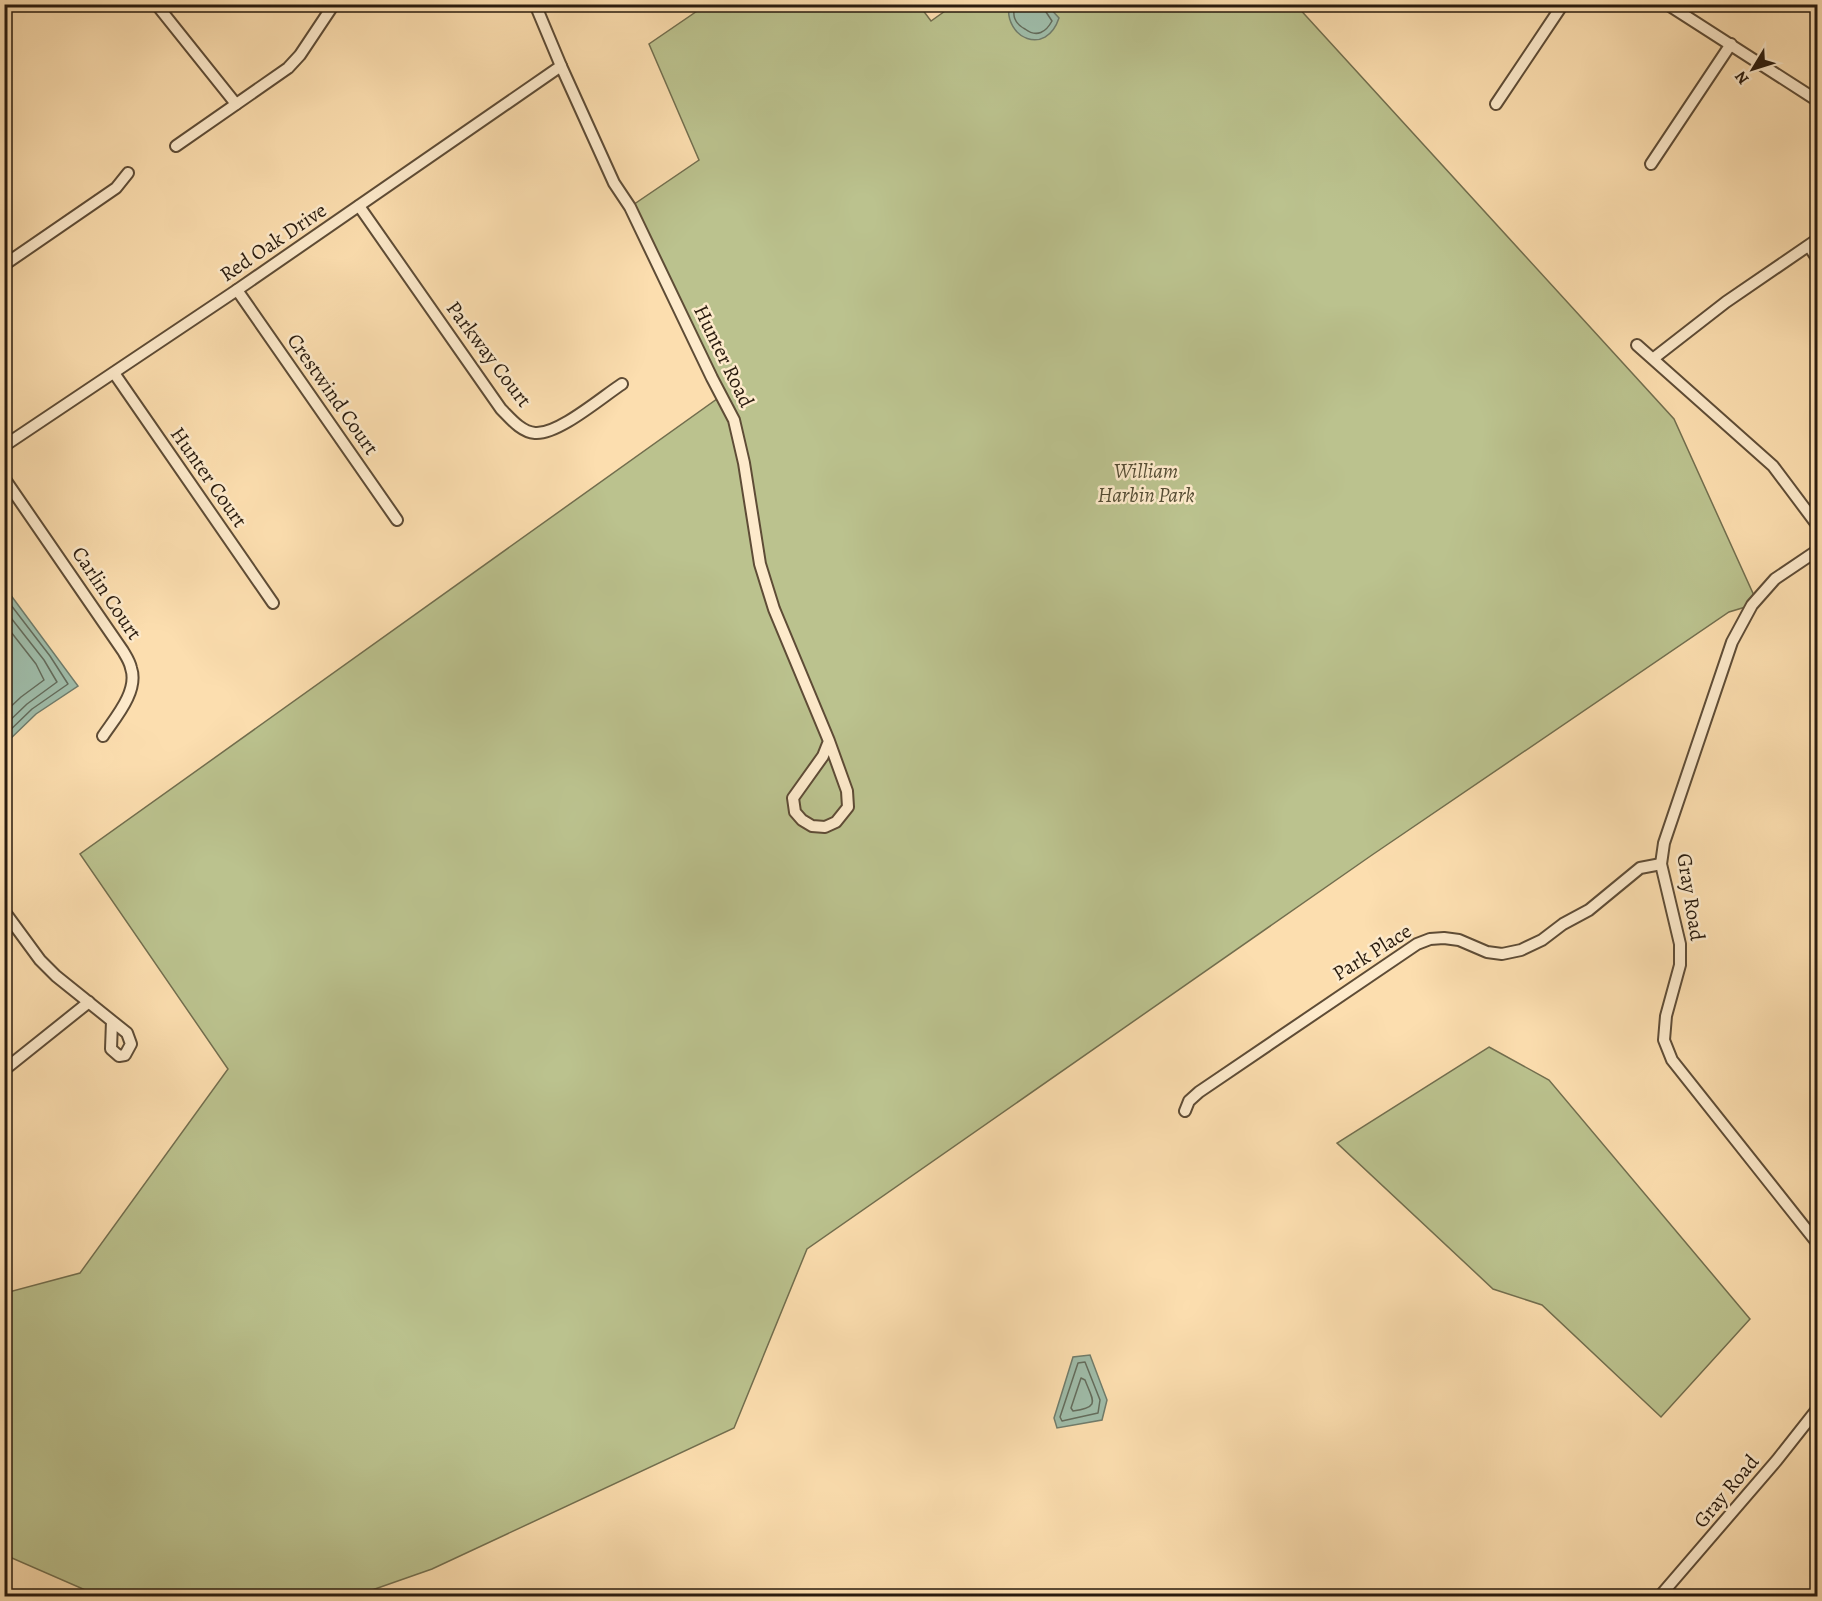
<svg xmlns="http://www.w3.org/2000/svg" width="1822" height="1601" viewBox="0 0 1822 1601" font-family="Alegreya,serif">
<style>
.green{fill:#bbc28e;stroke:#726e4e;stroke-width:1.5}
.water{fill:#9fbca9;stroke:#707c6b;stroke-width:1.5}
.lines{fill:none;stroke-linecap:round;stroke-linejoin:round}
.shore{stroke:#646c5c;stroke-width:1.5}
.minor-casing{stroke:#5e4c36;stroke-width:14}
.minor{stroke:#fdeacb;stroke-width:10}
.labels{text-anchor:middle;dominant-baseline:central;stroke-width:5;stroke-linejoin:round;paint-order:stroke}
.street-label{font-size:21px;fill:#291b0e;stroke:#fdeacb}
.park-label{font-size:21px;font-style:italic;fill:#554d34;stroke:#fdeacb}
</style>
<rect width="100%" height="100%" fill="#fcdeaf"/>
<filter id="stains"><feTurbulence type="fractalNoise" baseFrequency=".00333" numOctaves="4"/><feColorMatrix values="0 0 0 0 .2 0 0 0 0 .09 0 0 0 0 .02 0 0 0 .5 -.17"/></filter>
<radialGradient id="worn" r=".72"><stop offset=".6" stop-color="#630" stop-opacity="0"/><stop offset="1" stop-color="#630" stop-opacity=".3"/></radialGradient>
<!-- green -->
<g class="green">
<polygon points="955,4 1296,5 1674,419 1756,600 1752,605 1729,612 1372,855 807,1249 734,1428 432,1569 355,1596 99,1596 5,1555 5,1293 80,1273 228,1069 80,854 721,396 630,207 699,160 649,44 706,5 919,5 931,21"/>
<polygon points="1489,1047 1549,1080 1750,1319 1661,1417 1542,1305 1493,1289 1337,1143"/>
</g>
<!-- water -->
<g class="water">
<path d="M1009 5H1047L1059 18C1046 57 1004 38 1009 5Z"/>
<polygon points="7,590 78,686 36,714 6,743 4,741 4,591"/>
<polygon points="1090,1355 1107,1400 1102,1420 1057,1428 1054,1418 1073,1357"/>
</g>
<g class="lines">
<!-- shore -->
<g class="shore">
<path d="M1014 4C1014 9 1013 15 1015 19 1017 24 1021 27 1025 29 1037 38 1046 32 1052 21L1044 9 1043 4"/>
<polyline points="4,596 50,656 68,684 32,709 4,736"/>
<polyline points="4,609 44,660 57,682 27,704 4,726"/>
<polyline points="4,623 36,664 44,680 21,697 4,713"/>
<polygon points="1085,1362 1100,1400 1098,1413 1062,1421 1060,1417 1078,1363"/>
<path d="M1081 1378 1085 1380C1093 1401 1101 1407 1073 1411L1071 1408Z"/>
</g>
<!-- minor casing -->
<g class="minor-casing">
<g id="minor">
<polyline points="156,4 236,104"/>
<polyline points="535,4 561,66 614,183 630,207 712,378 734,420 744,463 760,564 774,609 829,741 847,791 848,807 836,822 825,827 812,826 802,820 795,812 793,798 823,756 829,741"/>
<polyline points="1667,4 1818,101"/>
<polyline points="1496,104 1563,4"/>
<polyline points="176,146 288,68 300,55 334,4"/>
<polyline points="1651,164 1731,44"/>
<path d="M359 206 501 409C510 418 521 432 535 433 558 435 602 397 622 384"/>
<polyline points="1809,246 1818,260"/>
<polyline points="4,265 116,188 128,173"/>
<polyline points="237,290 397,520"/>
<polyline points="1637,345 1773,466 1818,526"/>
<polyline points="1654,358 1726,302 1818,239"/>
<polyline points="114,373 273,603"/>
<polyline points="4,446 237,290 561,66"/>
<path d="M4 478 123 651C126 656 130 662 131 668 139 691 115 718 103 736"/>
<polyline points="1818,550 1775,579 1752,605 1732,642 1664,843 1661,864 1680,944 1680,965 1666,1016 1664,1040 1672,1060 1818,1244"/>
<polyline points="4,911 40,960 56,976 127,1033 131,1044 125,1055 119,1056 111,1049 112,1021"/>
<polyline points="4,1070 89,1002"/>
<polyline points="1185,1111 1189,1101 1199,1092 1417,944 1430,939 1444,938 1459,940 1487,952 1502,954 1521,950 1542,940 1563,924 1589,910 1640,868 1661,864"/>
<polyline points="1660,1596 1777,1460 1818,1408"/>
</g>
</g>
<!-- minor -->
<use href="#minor" class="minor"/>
</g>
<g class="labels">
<!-- street labels -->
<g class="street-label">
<text transform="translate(273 242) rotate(-34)">Red Oak Drive</text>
<text transform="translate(489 354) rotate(53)">Parkway Court</text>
<text transform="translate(724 356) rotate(64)">Hunter Road</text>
<text transform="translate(333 394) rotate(55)">Crestwind Court</text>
<text transform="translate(209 477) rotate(55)">Hunter Court</text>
<text transform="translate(107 593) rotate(56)">Carlin Court</text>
<text transform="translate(1691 897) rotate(81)">Gray Road</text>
<text transform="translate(1372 952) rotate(-32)">Park Place</text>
<text transform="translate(1726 1491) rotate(-50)">Gray Road</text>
</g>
<!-- park labels -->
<g class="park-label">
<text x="1146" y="471">William<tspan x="1146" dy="24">Harbin Park</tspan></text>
</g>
</g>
<!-- margin -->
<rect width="1822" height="1601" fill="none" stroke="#fcdeaf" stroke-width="24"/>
<rect x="6" y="6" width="1810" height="1589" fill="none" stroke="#291b0e" stroke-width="3"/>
<rect x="12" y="12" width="1798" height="1577" fill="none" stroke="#291b0e" stroke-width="1.5"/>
<!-- north arrow -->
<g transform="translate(1753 69) rotate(232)" stroke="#fdeacb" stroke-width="4.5" paint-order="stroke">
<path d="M0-4.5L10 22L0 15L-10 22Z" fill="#291b0e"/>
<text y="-9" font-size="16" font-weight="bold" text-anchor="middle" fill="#291b0e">N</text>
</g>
<rect width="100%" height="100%" filter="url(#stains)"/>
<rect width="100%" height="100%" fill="url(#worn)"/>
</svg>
